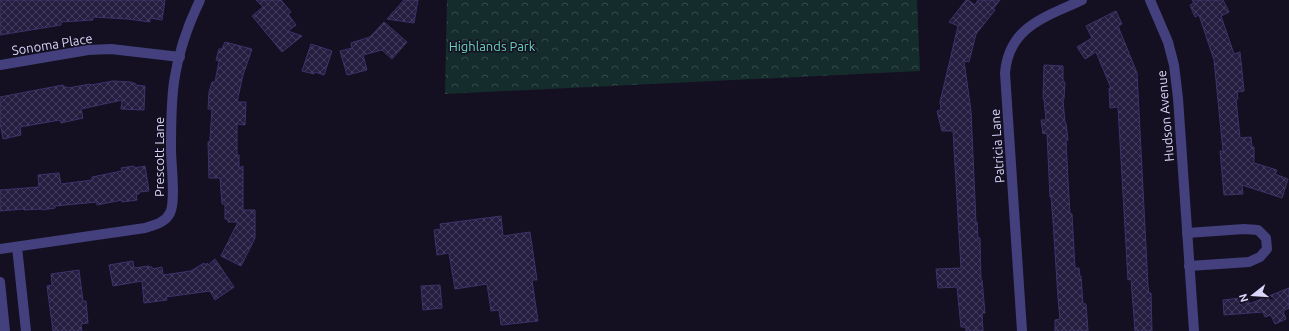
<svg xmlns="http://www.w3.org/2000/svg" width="1289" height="331" viewBox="0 0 1289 331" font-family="Ubuntu,sans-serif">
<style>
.park{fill:url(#park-crowns)}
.building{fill:url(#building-cross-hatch);stroke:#3f326b}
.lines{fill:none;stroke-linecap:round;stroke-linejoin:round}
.minor{stroke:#43407d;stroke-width:10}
.labels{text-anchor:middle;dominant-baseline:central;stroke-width:3;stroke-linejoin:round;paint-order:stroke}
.street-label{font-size:13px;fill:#dad6fb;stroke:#141022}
.park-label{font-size:13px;fill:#68d4bb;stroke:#141022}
</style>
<defs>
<pattern id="park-crowns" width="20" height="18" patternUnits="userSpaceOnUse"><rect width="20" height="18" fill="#142c2b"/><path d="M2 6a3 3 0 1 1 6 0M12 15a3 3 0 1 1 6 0" fill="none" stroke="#364a4b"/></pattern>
<pattern id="building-cross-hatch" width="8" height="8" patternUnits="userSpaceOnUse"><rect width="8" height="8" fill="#261e41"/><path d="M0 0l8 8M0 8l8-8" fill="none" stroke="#453e5d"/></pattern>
</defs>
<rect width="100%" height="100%" fill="#141022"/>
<!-- park -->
<polygon class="park" points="447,0 917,0 920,71 445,94"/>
<!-- building -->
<g class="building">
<polygon points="0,0 165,0 162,20 150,18 150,22 128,19 93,17 93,20 61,22 61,25 0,35"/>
<polygon points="256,0 281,0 291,12 288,14 296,25 288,31 302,36 282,52 252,16 263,7"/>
<polygon points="404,0 418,0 414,23 387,19"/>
<polygon points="966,0 968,0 975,5 978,0 1000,0 993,9 995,10 976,34 969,62 964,61 971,111 976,223 977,222 978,238 980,238 981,280 982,280 985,313 982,313 983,331 966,331 966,327 961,327 957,287 938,288 936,269 961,268 953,131 942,131 937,111 941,110 940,102 958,26 949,22"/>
<polygon points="1192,0 1223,0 1229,12 1221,16 1234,54 1240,52 1244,91 1237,92 1238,99 1236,99 1240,138 1251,137 1252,147 1254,147 1254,163 1277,170 1275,174 1288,179 1282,198 1242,185 1243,194 1224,195 1220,151 1223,151 1214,60 1199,15 1195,17 1190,5 1194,3"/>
<polygon points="1116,11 1122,24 1118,26 1137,73 1148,286 1149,293 1151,293 1152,331 1135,331 1131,279 1128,280 1118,107 1110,108 1109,88 1111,88 1096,52 1085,59 1077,47 1092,38 1086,26"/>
<polygon points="384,22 407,42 392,59 382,50 363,55 367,70 347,75 340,51 352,48 351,43 370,37"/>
<polygon points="225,42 252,49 243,75 237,102 246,102 245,125 237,124 237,155 239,155 239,168 243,166 243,210 255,210 255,238 241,266 221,256 238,222 228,222 228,219 225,219 225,204 222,204 220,178 209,178 208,142 210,142 210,139 212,109 208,109 209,92 212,82 215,82 219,61 216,60 219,49 222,49"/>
<polygon points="311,44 332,51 324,75 315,72 314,74 302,71"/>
<polygon points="1044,65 1063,66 1063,82 1065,82 1064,99 1063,100 1065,123 1066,123 1068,140 1066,140 1068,181 1070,214 1072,214 1075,268 1079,268 1080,277 1081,276 1083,304 1086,304 1088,331 1055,331 1055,320 1060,319 1058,298 1053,221 1051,197 1050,197 1047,133 1043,134 1041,120 1046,120 1044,99 1043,99"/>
<polygon points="113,81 131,82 131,83 135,83 135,85 145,86 144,110 121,109 122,100 81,109 83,118 61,123 60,120 20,127 21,135 3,139 0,123 0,97 63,85 64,87 67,87 68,88 90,84 91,85"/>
<polygon points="134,166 134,168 145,166 149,191 139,192 139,194 136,194 137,200 122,202 122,200 97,205 97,202 55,206 55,208 42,210 42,209 24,210 24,209 0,211 0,190 39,187 38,175 59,173 61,184 92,180 92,177 122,171 121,168"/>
<polygon points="501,216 503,236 530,232 537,280 532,280 538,321 501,325 499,310 491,311 487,284 455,289 449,253 437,255 434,230 441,229 440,224"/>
<polygon points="215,259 234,287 215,300 210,291 166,297 167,300 144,303 142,281 113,286 109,265 133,261 134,268 149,266 149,267 152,267 152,269 162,267 163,275 191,271 204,263 205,265 207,263 208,265"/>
<polygon points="79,270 83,301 86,301 88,323 81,324 82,331 53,331 47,286 52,285 51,274"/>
<polygon points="440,285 442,308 423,310 421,286"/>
<polygon points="1289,288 1289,308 1283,311 1286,319 1275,324 1271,315 1265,317 1263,312 1224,315 1223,300 1249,297 1249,304"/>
</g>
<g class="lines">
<!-- minor -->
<g class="minor">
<polyline points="1150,0 1168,42 1174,65 1178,98 1194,331"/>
<polyline points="0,65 88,50 111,49 180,57"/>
<polyline points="1187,233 1244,229 1258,230 1266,238 1267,249 1260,257 1249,262 1189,266"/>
<polyline points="17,247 26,331"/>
<path d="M0 249 145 228C154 225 165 223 170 213 176 202 171 163 171 149 171 127 171 104 174 82 178 54 188 25 200 0"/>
<polyline points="0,282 5,331"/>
<path d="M1022 331 1005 73C1009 26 1046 17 1082 0"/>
</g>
</g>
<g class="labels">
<!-- street labels -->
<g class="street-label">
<text transform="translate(52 44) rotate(-9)">Sonoma Place</text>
<text transform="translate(1165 116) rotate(-95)">Hudson Avenue</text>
<text transform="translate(997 146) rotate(-94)">Patricia Lane</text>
<text transform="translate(159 157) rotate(-90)">Prescott Lane</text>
</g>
<!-- park labels -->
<g class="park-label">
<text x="492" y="46">Highlands Park</text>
</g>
</g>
<!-- north arrow -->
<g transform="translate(1253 295) rotate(253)" stroke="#141022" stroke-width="3" paint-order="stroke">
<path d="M0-3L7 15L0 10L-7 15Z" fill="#dad6fb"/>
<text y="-6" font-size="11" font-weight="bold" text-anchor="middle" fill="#dad6fb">N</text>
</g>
</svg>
